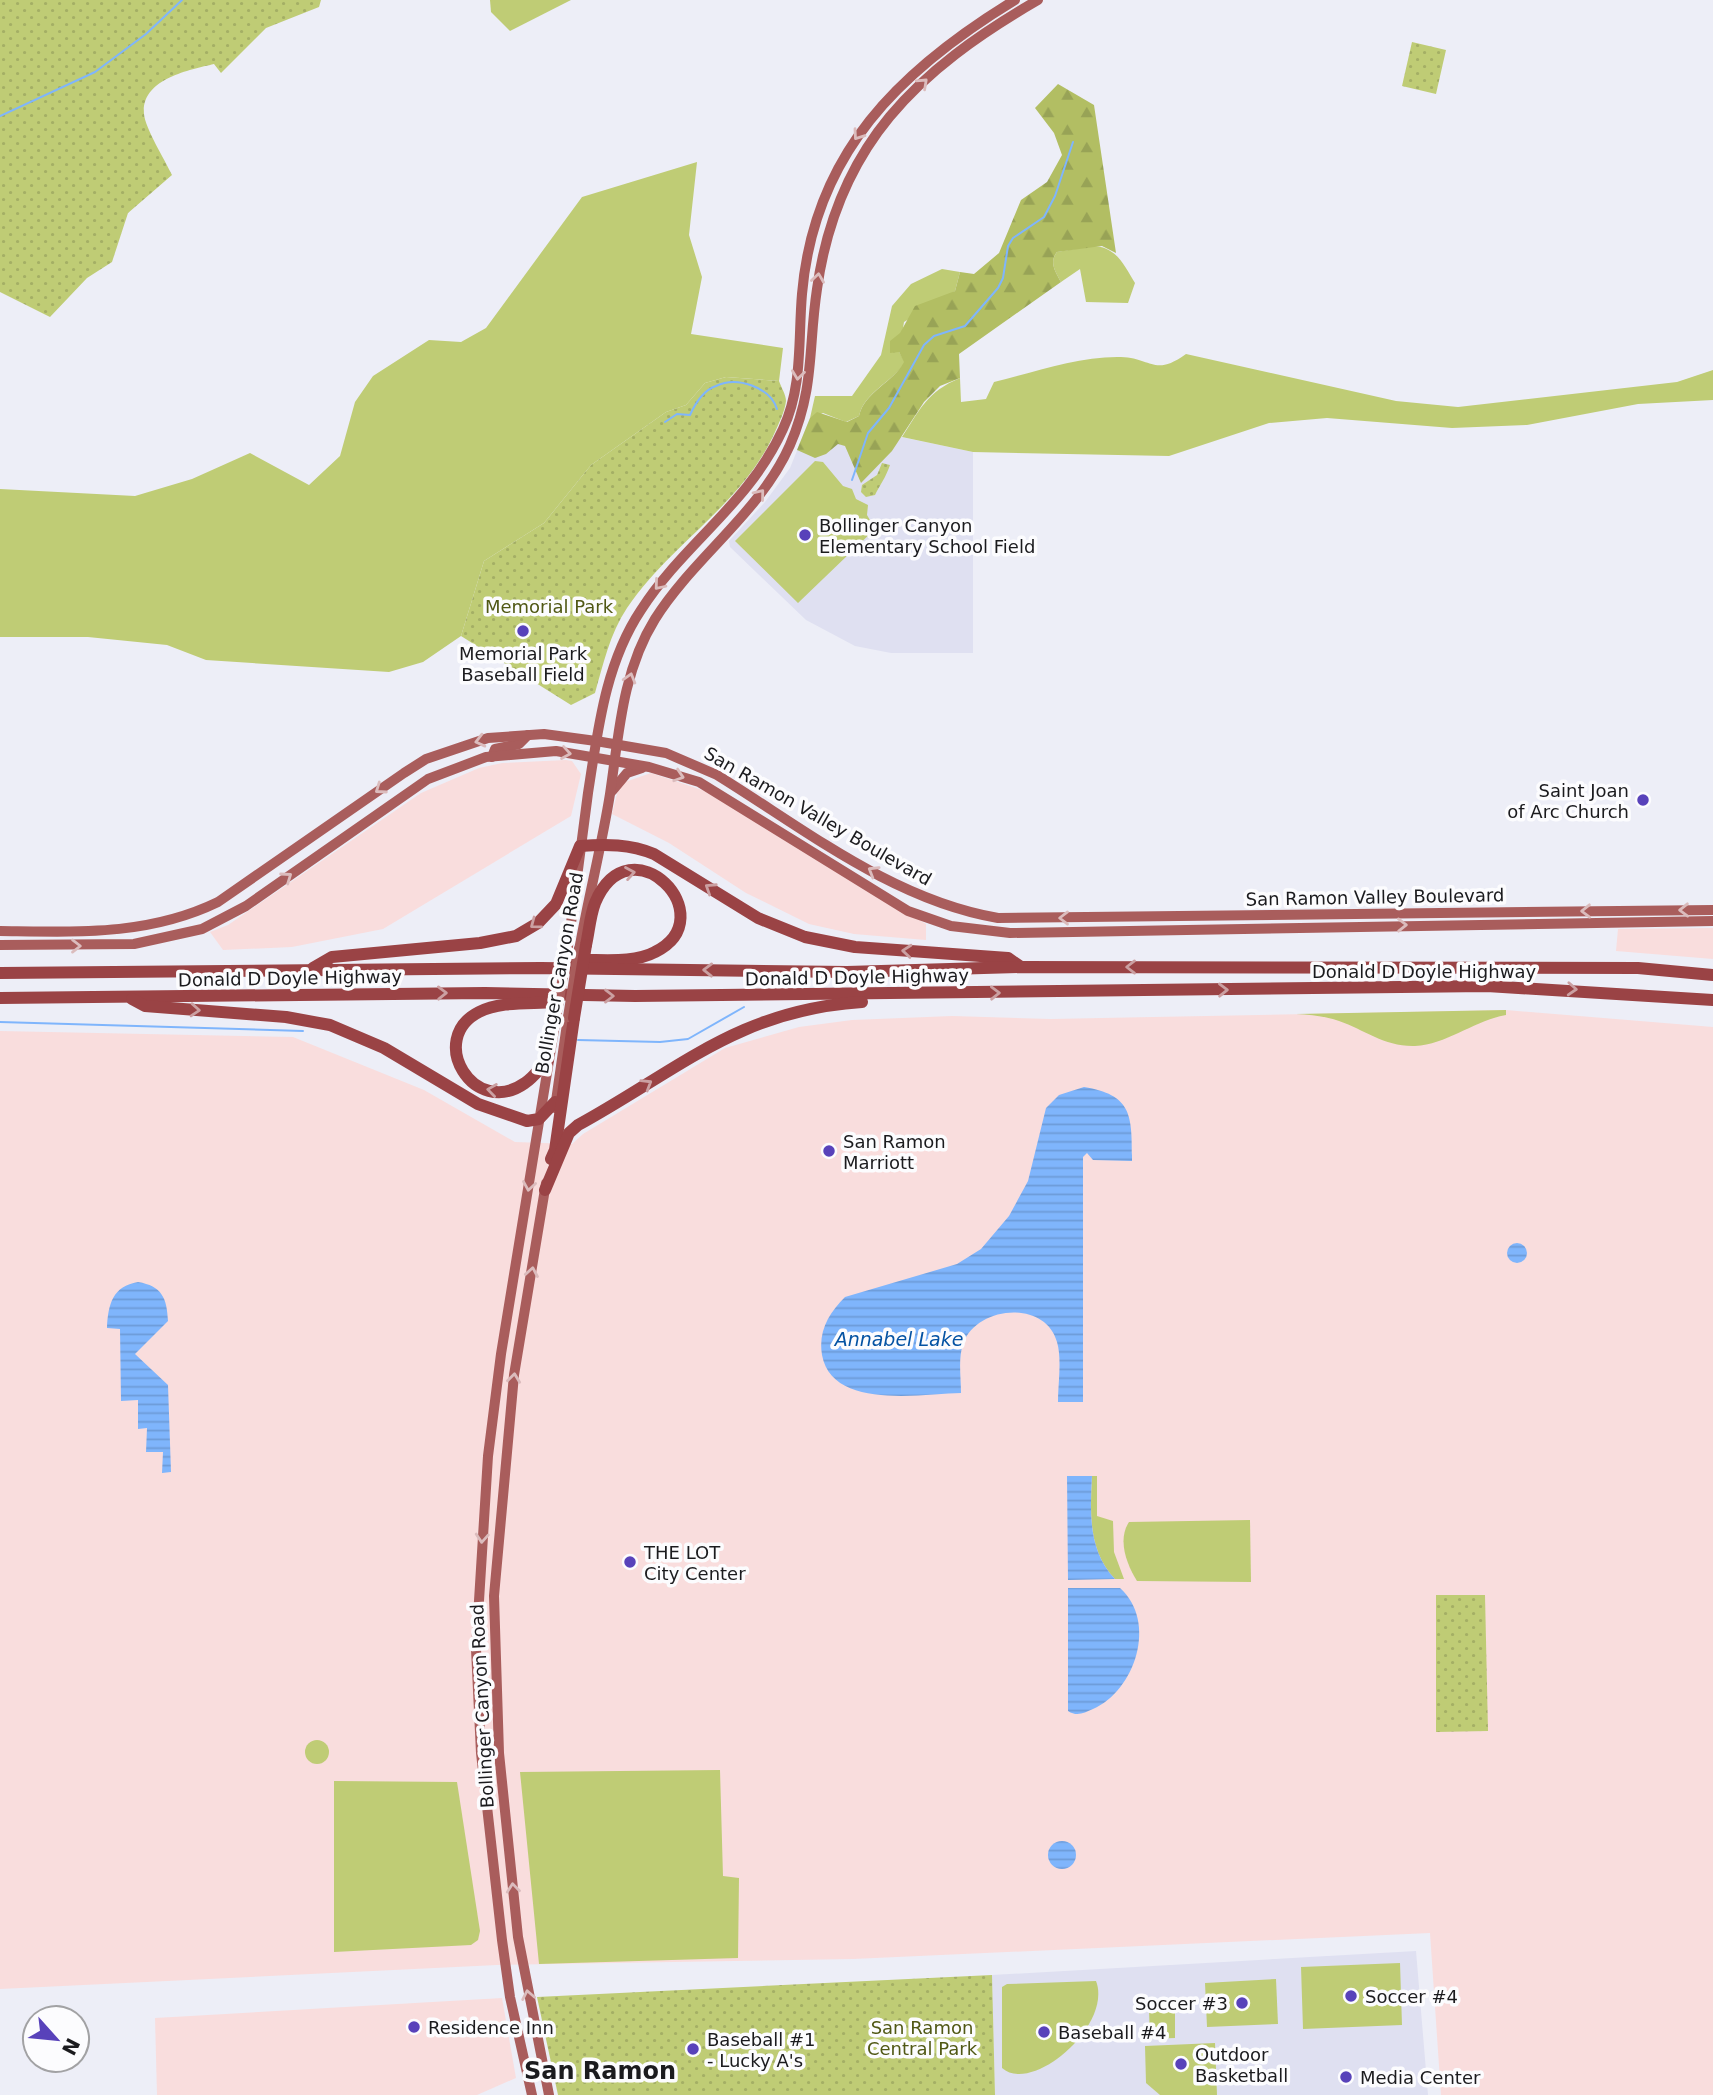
<svg xmlns="http://www.w3.org/2000/svg" width="1713" height="2095" viewBox="0 0 1713 2095" font-family="'DejaVu Sans',sans-serif">
<style>
.commercial{fill:#f9dddd}
.built{fill:#dfe0f1}
.grass{fill:#bfcc75}
.forest{fill:url(#forest-firs)}
.park{fill:url(#park-dots)}
.water{fill:url(#water-rules)}
.lines{fill:none;stroke-linecap:round;stroke-linejoin:round}
.stream{stroke:#7fb5fc;stroke-width:2}
.major{stroke:#a95d5c;stroke-width:10}
.highway{stroke:#9a4345;stroke-width:12}
.major-bridge{stroke:#a95d5c;stroke-width:10}
.highway-bridge{stroke:#9a4345;stroke-width:12}
.oneway{stroke:#dbbcbd}
.oneway2{stroke:#cba0a2}
.poi-dot{fill:#5842ba;stroke:#fcfcfe;stroke-width:2.5}
.labels{text-anchor:middle;dominant-baseline:central;stroke-width:7;stroke-linejoin:round;paint-order:stroke}
.poi-label{font-size:18px;fill:#1b1b1e;stroke:#fcfcfe;text-anchor:start}
.park-label{font-size:18px;fill:#505815;stroke:#fcfcfe}
.street-label{font-size:18px;fill:#1b1b1e;stroke:#fcfcfe}
.water-label{font-size:19px;font-style:italic;fill:#0553a3;stroke:#fcfcfe}
.district-label{font-size:24px;font-weight:bold;fill:#1b1b1e;stroke:#fcfcfe}
</style>
<defs>
<pattern id="forest-firs" width="22" height="20" patternUnits="userSpaceOnUse" patternTransform="scale(1.75)"><rect width="22" height="20" fill="#b2be63"/><path d="M5 1l3.5 6h-7zM16 11l3.5 6h-7z" fill="#98a356"/></pattern>
<pattern id="park-dots" width="8" height="8" patternUnits="userSpaceOnUse" patternTransform="scale(1.75)"><rect width="8" height="8" fill="#bfcc75"/><path d="M2 2h.1M6 6h.1" fill="none" stroke="#a4af65" stroke-width="1.8" stroke-linecap="round"/></pattern>
<pattern id="water-rules" width="6" height="5" patternUnits="userSpaceOnUse" patternTransform="scale(1.75)"><rect width="6" height="5" fill="#7fb5fc"/><path d="M0 2.5h6" fill="none" stroke="#6d9bd8"/></pattern>
</defs>
<rect width="100%" height="100%" fill="#edeef7"/>
<!-- commercial -->
<g class="commercial">
<polygon points="566,760 572,761 581,774 571,816 383,929 292,947 223,950 210,932 228,925 421,793 479,768 502,763"/>
<polygon points="651,773 705,791 926,924 926,940 854,934 809,924 746,893 669,843 612,814 618,790 625,782"/>
<polygon points="1713,928 1713,959 1616,951 1618,929"/>
<polygon points="1506,1010 1713,1027 1713,2095 1441,2095 1430,1933 853,1959 497,1965 0,1989 0,1031 293,1037 424,1090 515,1142 572,1144 583,1134 725,1048 799,1027 852,1020 952,1016 1051,1019"/>
<polygon points="502,1998 516,2078 477,2095 157,2095 155,2018"/>
</g>
<!-- built -->
<g class="built">
<polygon points="810,418 973,452 973,653 891,653 855,646 806,620 730,547 729,541 765,502 790,468"/>
<polygon points="1416,1951 1428,2095 995,2095 992,1975"/>
</g>
<!-- grass -->
<g class="grass">
<polygon points="490,0 571,0 510,31 491,12"/>
<polygon points="697,162 689,235 702,277 691,334 783,348 779,381 726,377 705,383 686,405 666,412 591,465 544,523 484,561 461,636 423,662 389,672 206,660 167,645 88,637 0,637 0,489 135,496 192,479 250,453 309,485 340,456 355,402 373,376 429,340 461,342 486,328 582,197"/>
<path d="M1092 246C1116 246 1124 265 1135 283L1128 303 1086 302 1080 269 1061 282C1055 271 1049 262 1057 252Z"/>
<path d="M942 269 960 272 955 291 904 322 899 352 905 362C892 383 865 391 859 416L846 422 823 413 810 418 815 396H852L881 355 892 306 911 284Z"/>
<path d="M1186 354 1396 401 1458 407 1677 382 1713 370V400L1638 404 1527 425 1452 428 1327 418 1269 423 1169 456 973 452 902 437C921 408 927 392 960 378L961 402 986 399 994 382C1035 372 1079 356 1121 357 1152 358 1154 377 1186 354Z"/>
<polygon points="815,461 823,462 843,486 852,489 856,499 868,505 867,515 875,529 798,603 735,541"/>
<path d="M1506 1010V1015C1473 1021 1448 1044 1415 1046 1385 1047 1365 1030 1339 1021 1325 1016 1311 1015 1296 1014Z"/>
<path d="M1092 1476H1097V1516L1113 1521 1114 1552 1124 1579H1115C1088 1551 1090 1512 1092 1476Z"/>
<path d="M1250 1520 1251 1582 1137 1581C1127 1565 1117 1540 1129 1522Z"/>
<circle cx="317" cy="1752" r="12"/>
<polygon points="720,1770 723,1876 739,1878 738,1958 539,1964 520,1772"/>
<polygon points="334,1781 457,1782 480,1931 478,1940 471,1945 334,1952"/>
<polygon points="1400,1963 1402,2025 1303,2029 1301,1967"/>
<polygon points="1276,1979 1278,2024 1207,2027 1205,1983"/>
<path d="M1096 1981C1113 2025 1032 2095 1002 2068V1987L1007 1984Z"/>
<polygon points="1175,2009 1175,2038 1150,2039 1149,2010"/>
<polygon points="1215,2043 1217,2095 1160,2095 1146,2083 1145,2046"/>
</g>
<!-- forest -->
<path class="forest" d="M1058 84 1094 105 1116 253 1102 246 1057 252C1049 262 1055 271 1061 282L959 354 960 378 940 386 924 402 892 451 861 483 845 446 838 444 826 454 815 458 797 450 810 418 817 412 847 422 859 416C865 391 893 383 904 362L899 352 890 353V341L900 333 915 306 955 291 960 272 974 274 999 253 1021 200 1047 182 1062 155 1054 133 1035 108Z"/>
<!-- park -->
<g class="park">
<path d="M0 0H321L319 7 266 28 221 73 214 64C189 70 141 79 144 114 145 128 165 160 172 175L128 213 112 262 87 278 50 317 0 292Z"/>
<polygon points="1412,42 1446,50 1436,94 1402,86"/>
<path d="M726 377 779 381C781 387 786 395 786 401 785 411 779 423 775 432 742 505 671 543 627 608 610 633 603 665 595 693L571 705 461 636 484 561 544 523 591 465 666 412 686 405 705 383Z"/>
<path d="M882 463 890 465C886 477 880 485 875 495L866 497 861 492 862 485 877 475Z"/>
<polygon points="1436,1595 1485,1595 1488,1731 1436,1732"/>
<polygon points="992,1975 995,2095 558,2095 537,1997"/>
</g>
<!-- water -->
<g class="water">
<path d="M1084 1087C1133 1095 1132 1116 1132 1161L1093 1160 1087 1153 1083 1157V1402H1058C1058 1384 1062 1359 1057 1342 1045 1299 976 1306 963 1344 958 1359 961 1377 961 1393 921 1394 832 1410 822 1355 818 1331 829 1313 845 1297L957 1264 981 1249 1009 1216 1028 1181 1046 1108 1059 1095Z"/>
<circle cx="1517" cy="1253" r="10"/>
<path d="M138 1282C162 1286 167 1298 168 1321L135 1354 168 1385 171 1472 162 1473 163 1452H146L147 1428 138 1429V1400L121 1401 120 1329 107 1328C108 1304 113 1286 138 1282Z"/>
<path d="M1067 1476H1092C1090 1512 1088 1551 1115 1579L1068 1580Z"/>
<path d="M1068 1588H1120C1158 1622 1135 1691 1093 1709 1084 1713 1077 1717 1068 1711Z"/>
<circle cx="1062" cy="1855" r="14"/>
</g>
<g class="lines">
<!-- stream -->
<g class="stream">
<polyline points="0,116 95,72 146,34 182,0"/>
<path d="M665 422 677 414 690 415C695 404 704 390 716 386 737 376 770 387 777 409"/>
<polyline points="852,480 868,433 889,408 924,345 934,336 965,326 998,288 1003,278 1008,246 1013,238 1044,217 1055,196 1073,142"/>
<polyline points="0,1022 303,1031"/>
<polyline points="578,1040 660,1042 688,1039 744,1007"/>
</g>
<!-- major -->
<g class="major">
<polyline points="492,757 495,749 519,744 528,735"/>
<polyline points="612,791 627,773 642,768"/>
<path d="M0 931C76 932 148 936 218 902L404 773 426 759 488 738 544 734 596 741 666 753 717 775C806 830 893 900 998 918L1713 910"/>
<polyline points="0,945 134,944 202,929 246,906 428,779 486,757 556,751 649,767 699,782 908,911 951,926 1010,933 1713,921"/>
<path d="M580 945C589 895 602 844 610 794 619 734 622 672 655 619 694 557 760 513 790 445 815 387 808 348 817 289 837 145 917 70 1038 0"/>
<path d="M568 946C575 895 581 844 588 793 598 730 605 664 641 610 684 543 749 504 783 429 803 386 798 340 802 294 814 153 900 70 1015 0"/>
<polyline points="555,1108 568,1017"/>
<polyline points="546,1183 514,1375 494,1596 499,1753 518,1937 549,2095"/>
<polyline points="532,2095 510,1997 502,1940 481,1753 476,1649 488,1456 501,1354 556,1018"/>
</g>
<!-- highway -->
<g class="highway">
<path d="M575 960C600 959 633 964 655 952 726 917 630 819 595 903 590 916 589 932 586 945"/>
<path d="M313 968 332 957 480 943 516 936 538 923 556 904 580 846C606 844 630 844 654 854L758 918 805 937 855 947 1008 958 1021 967"/>
<polyline points="0,973 541,968 847,972 1021,967 1638,968 1713,975"/>
<polyline points="0,998 485,993 635,996 1487,986 1713,1000"/>
<polyline points="132,999 145,1006 286,1017 330,1025 384,1048 478,1104 527,1121 539,1119 555,1102"/>
<path d="M548 1060C541 1067 534 1077 525 1083 474 1119 426 1039 479 1012 500 1001 531 1004 554 1002"/>
<polyline points="551,1159 555,1150 574,1018"/>
<path d="M545 1190 569 1133 578 1125C680 1069 739 1010 862 1002"/>
</g>
<!-- major-bridge -->
<g class="major-bridge">
<polyline points="568,1017 579,948"/>
<polyline points="556,1018 568,946"/>
</g>
<!-- highway-bridge -->
<polyline class="highway-bridge" points="574,1018 586,945"/>
</g>
<!-- one-way arrows -->
<defs><path id="oneway-chevron" d="M-2-3.5L2.5 0L-2 3.5" fill="none" stroke-width="1.6" stroke-linecap="round" stroke-linejoin="round" transform="scale(1.75)"/></defs>
<g class="oneway">
<use href="#oneway-chevron" transform="translate(923 83) rotate(-43)"/>
<use href="#oneway-chevron" transform="translate(858 135) rotate(125)"/>
<use href="#oneway-chevron" transform="translate(818 278) rotate(-82)"/>
<use href="#oneway-chevron" transform="translate(798 375) rotate(97)"/>
<use href="#oneway-chevron" transform="translate(760 494) rotate(-51)"/>
<use href="#oneway-chevron" transform="translate(659 585) rotate(130)"/>
<use href="#oneway-chevron" transform="translate(630 678) rotate(-74)"/>
<use href="#oneway-chevron" transform="translate(480 741) rotate(166)"/>
<use href="#oneway-chevron" transform="translate(566 753) rotate(9)"/>
<use href="#oneway-chevron" transform="translate(679 776) rotate(18)"/>
<use href="#oneway-chevron" transform="translate(380 789) rotate(145)"/>
<use href="#oneway-chevron" transform="translate(873 871) rotate(-149)"/>
<use href="#oneway-chevron" transform="translate(287 877) rotate(-35)"/>
<use href="#oneway-chevron" transform="translate(1684 910) rotate(179)"/>
<use href="#oneway-chevron" transform="translate(1586 911) rotate(179)"/>
<use href="#oneway-chevron" transform="translate(1064 918) rotate(180)"/>
<use href="#oneway-chevron" transform="translate(1402 925) rotate(-1)"/>
<use href="#oneway-chevron" transform="translate(76 946)"/>
<use href="#oneway-chevron" transform="translate(529 1186) rotate(99)"/>
<use href="#oneway-chevron" transform="translate(532 1272) rotate(-80)"/>
<use href="#oneway-chevron" transform="translate(514 1378) rotate(-83)"/>
<use href="#oneway-chevron" transform="translate(482 1538) rotate(94)"/>
<use href="#oneway-chevron" transform="translate(513 1888) rotate(-96)"/>
<use href="#oneway-chevron" transform="translate(528 1995) rotate(-101)"/>
</g>
<g class="oneway2">
<use href="#oneway-chevron" transform="translate(630 873) rotate(-10)"/>
<use href="#oneway-chevron" transform="translate(710 888) rotate(-147)"/>
<use href="#oneway-chevron" transform="translate(535 924) rotate(143)"/>
<use href="#oneway-chevron" transform="translate(907 951) rotate(-175)"/>
<use href="#oneway-chevron" transform="translate(1131 967) rotate(-180)"/>
<use href="#oneway-chevron" transform="translate(708 970) rotate(-179)"/>
<use href="#oneway-chevron" transform="translate(1572 989) rotate(3)"/>
<use href="#oneway-chevron" transform="translate(1223 990) rotate(-1)"/>
<use href="#oneway-chevron" transform="translate(442 993) rotate(-1)"/>
<use href="#oneway-chevron" transform="translate(995 993) rotate(-1)"/>
<use href="#oneway-chevron" transform="translate(609 996)"/>
<use href="#oneway-chevron" transform="translate(195 1010) rotate(4)"/>
<use href="#oneway-chevron" transform="translate(647 1084) rotate(-31)"/>
<use href="#oneway-chevron" transform="translate(492 1090) rotate(-172)"/>
</g>
<!-- markers -->
<g class="poi-dot">
<circle cx="805" cy="535" r="7"/>
<circle cx="523" cy="631" r="7"/>
<circle cx="1643" cy="800" r="7"/>
<circle cx="829" cy="1151" r="7"/>
<circle cx="630" cy="1562" r="7"/>
<circle cx="1351" cy="1996" r="7"/>
<circle cx="1242" cy="2003" r="7"/>
<circle cx="414" cy="2027" r="7"/>
<circle cx="1044" cy="2032" r="7"/>
<circle cx="693" cy="2049" r="7"/>
<circle cx="1181" cy="2064" r="7"/>
<circle cx="1346" cy="2077" r="7"/>
</g>
<g class="labels">
<!-- poi labels -->
<g class="poi-label">
<text x="819" y="525">Bollinger Canyon<tspan x="819" dy="21">Elementary School Field</tspan></text>
<text x="523" y="653" text-anchor="middle">Memorial Park<tspan x="523" dy="21">Baseball Field</tspan></text>
<text x="1629" y="790" text-anchor="end">Saint Joan<tspan x="1629" dy="21">of Arc Church</tspan></text>
<text x="843" y="1141">San Ramon<tspan x="843" dy="21">Marriott</tspan></text>
<text x="644" y="1552">THE LOT<tspan x="644" dy="21">City Center</tspan></text>
<text x="1365" y="1996">Soccer #4</text>
<text x="1228" y="2003" text-anchor="end">Soccer #3</text>
<text x="428" y="2027">Residence Inn</text>
<text x="1058" y="2032">Baseball #4</text>
<text x="707" y="2039">Baseball #1<tspan x="707" dy="21">- Lucky A's</tspan></text>
<text x="1195" y="2054">Outdoor<tspan x="1195" dy="21">Basketball</tspan></text>
<text x="1360" y="2077">Media Center</text>
</g>
<!-- park labels -->
<g class="park-label">
<text x="549" y="606">Memorial Park</text>
<text x="922" y="2027">San Ramon<tspan x="922" dy="21">Central Park</tspan></text>
</g>
<!-- street labels -->
<g class="street-label">
<text transform="translate(818 816) rotate(30)">San Ramon Valley Boulevard</text>
<text transform="translate(1375 897) rotate(-1)">San Ramon Valley Boulevard</text>
<text x="1424" y="971">Donald D Doyle Highway</text>
<text transform="translate(559 973) rotate(-80)">Bollinger Canyon Road</text>
<text transform="translate(857 977) rotate(-1)">Donald D Doyle Highway</text>
<text transform="translate(290 978) rotate(-1)">Donald D Doyle Highway</text>
<text transform="translate(482 1706) rotate(-93)">Bollinger Canyon Road</text>
</g>
<!-- water labels -->
<g class="water-label">
<text x="899" y="1339">Annabel Lake</text>
</g>
<!-- district labels -->
<g class="district-label">
<text x="600" y="2071">San Ramon</text>
</g>
</g>
<!-- north arrow -->
<g transform="translate(56 2039) rotate(117)"><circle r="33" fill="#fcfcfe" stroke="#a2a2a4" stroke-width="2"/>
<path d="M0-5L12 26L0 18L-12 26Z" fill="#5842ba"/>
<text y="-10" font-size="19" font-weight="bold" text-anchor="middle" fill="#1b1b1e">N</text>
</g>
</svg>
